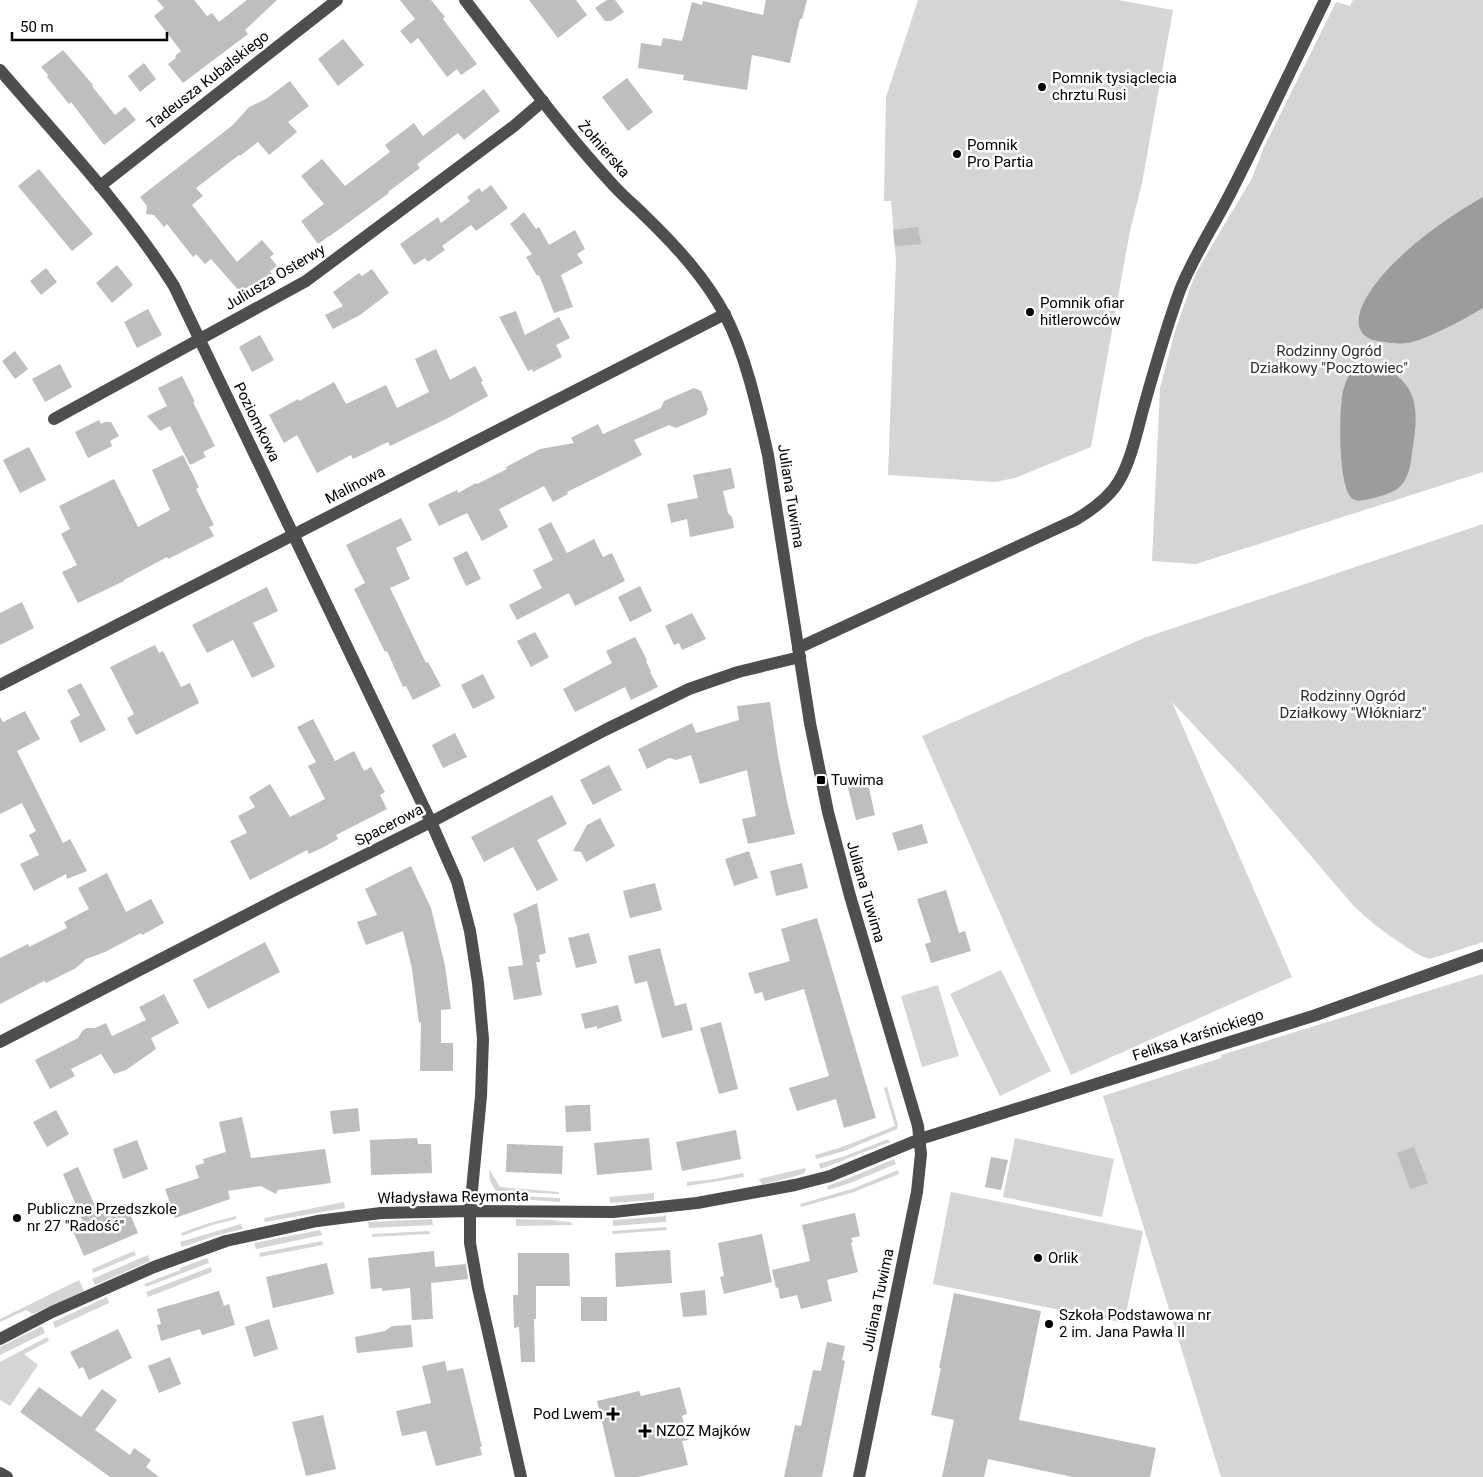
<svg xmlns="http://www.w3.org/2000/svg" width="1483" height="1477" viewBox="0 0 1483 1477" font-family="Roboto,sans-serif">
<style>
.green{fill:#d5d5d5}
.water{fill:#9c9c9c}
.building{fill:#bebebe}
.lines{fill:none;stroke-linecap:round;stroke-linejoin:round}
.minor{stroke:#4e4e4e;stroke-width:12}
.poi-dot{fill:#000;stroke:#fff;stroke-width:2}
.labels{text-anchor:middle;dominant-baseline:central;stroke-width:5;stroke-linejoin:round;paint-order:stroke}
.poi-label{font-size:15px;fill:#000;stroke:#fff;text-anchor:start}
.street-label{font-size:15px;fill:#000;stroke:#fff}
.park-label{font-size:15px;fill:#2c2c2c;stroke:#fff}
</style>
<rect width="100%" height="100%" fill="#fff"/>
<!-- green -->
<g class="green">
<polygon points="918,0 1118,0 1173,10 1142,183 1130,231 1091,447 1015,478 995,482 888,475 896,261 891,201 884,201 886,97"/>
<polygon points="1353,0 1483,0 1483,472 1196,564 1152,561 1160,388 1175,331 1193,280 1201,264 1252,178 1264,147 1336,2 1350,6"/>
<path d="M1483 524V942L1430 959C1419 956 1411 950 1402 944 1383 932 1367 919 1352 904L1252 787 1172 702 1292 977 1071 1075 922 736 1144 638Z"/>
<polygon points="1001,970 1051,1071 1000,1096 950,994"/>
<polygon points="1483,974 1483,1477 1221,1477 1103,1096 1221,1058 1221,1055"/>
<polygon points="938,985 959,1056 922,1067 901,996"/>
<polygon points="887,1087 898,1125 897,1129 844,1151 816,1159 815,1155 842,1147 895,1126 884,1088"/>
<polygon points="1015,1138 1114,1159 1102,1217 1003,1197"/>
<polygon points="888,1139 890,1142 821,1169 818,1164 845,1156"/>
<polygon points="894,1159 896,1164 850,1183 828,1190 827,1186 849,1178"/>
<polygon points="805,1168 806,1171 803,1174 762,1185 759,1179"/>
<polygon points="489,1169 500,1187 559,1192 559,1194 496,1191 490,1181"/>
<polygon points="898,1170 899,1174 854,1192 801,1207 800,1204 852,1189"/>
<polygon points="743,1173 744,1177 687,1186 687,1182 715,1179"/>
<polygon points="951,1192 1143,1231 1124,1323 933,1284"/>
<polygon points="654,1193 654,1200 610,1203 609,1197"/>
<polygon points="499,1195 560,1198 560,1202 499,1198"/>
<polygon points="344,1202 345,1208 265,1222 264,1218"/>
<polygon points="236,1216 236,1219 209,1226 182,1236 181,1233 206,1224"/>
<polygon points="666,1216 666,1222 613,1226 613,1220"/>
<polygon points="432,1219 433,1225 369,1228 368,1222"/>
<polygon points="516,1219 555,1220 556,1221 571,1222 572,1225 516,1226"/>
<polygon points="241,1224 243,1229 214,1236 182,1247 180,1242"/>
<polygon points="666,1227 667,1230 613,1234 612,1231"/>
<polygon points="320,1230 322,1235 256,1249 254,1243"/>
<polygon points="429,1231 430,1234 372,1237 372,1234"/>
<polygon points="322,1241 323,1245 260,1257 259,1253"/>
<polygon points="134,1251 136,1255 93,1273 92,1269"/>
<polygon points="148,1255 150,1261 95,1285 92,1279"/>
<polygon points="207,1258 209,1263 146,1287 144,1284 180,1270 180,1268"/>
<polygon points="211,1267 212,1272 148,1297 146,1292"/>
<polygon points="79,1280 84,1291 33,1314 26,1310 0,1322 0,1319"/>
<polygon points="107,1297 109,1303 55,1328 53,1322"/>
<polygon points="42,1326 45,1333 0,1355 0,1347"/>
<polygon points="47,1337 49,1341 24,1354 38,1365 10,1406 0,1400 0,1362"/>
</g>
<!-- water -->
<g class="water">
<path d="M1483 197V308C1467 318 1424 341 1407 343 1399 344 1391 343 1384 342 1376 341 1369 340 1363 334 1357 327 1358 317 1361 309 1377 266 1444 219 1483 197Z"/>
<path d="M1370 364C1416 376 1420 405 1413 446 1411 459 1411 472 1403 483 1397 492 1384 495 1374 498 1368 499 1361 502 1355 500 1337 495 1339 408 1343 391 1345 384 1348 375 1353 370 1357 365 1364 365 1370 364Z"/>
</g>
<!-- building -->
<g class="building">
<polygon points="157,0 194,0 207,16 212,13 219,22 247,0 277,0 245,30 248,34 183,83 168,64 176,58 175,56 181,51 154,16 164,8"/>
<polygon points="400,0 431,0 445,17 443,19 477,64 461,75 457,69 447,77 418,38 411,44 400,31 415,19"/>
<polygon points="529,0 576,0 587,15 558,38"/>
<polygon points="607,0 615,0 624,12 611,21 605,21 595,8"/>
<polygon points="766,0 807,0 802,19 800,19 790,63 752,55 747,90 683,80 684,75 638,68 641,43 661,46 663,38 682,41 692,2 702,5 703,1 763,15"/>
<polygon points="343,39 364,65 338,86 318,59"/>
<polygon points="63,50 93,85 92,86 115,115 125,107 136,120 104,145 71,102 69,104 47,77 48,75 41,67"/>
<polygon points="144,63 156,79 140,92 128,76"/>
<polygon points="627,78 653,112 628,131 602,97"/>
<polygon points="290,81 309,106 288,122 297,132 269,155 258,142 240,156 239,155 196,188 203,196 192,205 237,262 262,240 274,254 270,257 277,266 270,271 272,274 241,293 211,259 205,264 196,254 193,257 167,224 164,227 154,215 146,214 147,206 140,197 233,125 249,107 266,99"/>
<polygon points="484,89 500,111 464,140 458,133 417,164 420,168 388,192 389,193 330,236 329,236 318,244 301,221 324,204 301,176 322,159 345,186 390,152 385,145 414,123 423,136"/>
<polygon points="39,169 93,234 72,251 18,186"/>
<polygon points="491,185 508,208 476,231 471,225 442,246 445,250 428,262 425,258 414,265 400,244 438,217 441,223 470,201 467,197 479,188 482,192"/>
<polygon points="524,212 536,229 539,227 549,245 575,230 585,249 577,254 583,263 561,275 573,307 554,313 539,275 537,276 526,257 532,254 510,224"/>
<polygon points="918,227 921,244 895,246 893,230"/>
<polygon points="117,265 133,285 112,303 96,283"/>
<polygon points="46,268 57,282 41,295 30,281"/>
<polygon points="372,269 389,293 360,315 333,329 325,315 343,306 333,292 359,273 362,276"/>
<polygon points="148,309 162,335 137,348 124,322"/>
<polygon points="516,311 525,335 559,317 570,338 556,345 562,357 533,372 532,369 528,371 499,317"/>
<polygon points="260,335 274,360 252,372 239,347"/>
<polygon points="436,349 450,380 475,366 483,381 481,382 488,396 448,418 390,446 388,442 353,459 351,455 317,473 297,435 284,443 269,415 298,399 299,401 334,382 346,404 386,385 397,408 429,392 415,359"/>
<polygon points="15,351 28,369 15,379 2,361"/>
<polygon points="60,364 72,387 45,402 32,379"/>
<polygon points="182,376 195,402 193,402 215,446 203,452 206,457 190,465 170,426 160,431 147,416 167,406 158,388"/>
<polygon points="694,388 701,391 708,409 706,415 676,428 669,425 634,440 642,455 567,492 568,494 553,502 544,486 499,509 508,527 482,541 467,513 439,526 428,504 457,490 458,493 476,483 477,484 507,469 506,467 540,449 574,443 571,438 598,424 603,434 661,408 664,401"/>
<polygon points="99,420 101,424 105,422 111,422 119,436 110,441 112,446 88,458 75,432"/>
<polygon points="29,447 46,480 20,493 3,460"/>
<polygon points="183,455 199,487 196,489 214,525 209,527 214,536 168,559 167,557 124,580 124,581 78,603 62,572 77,565 61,534 70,529 59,506 114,479 138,527 170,510 152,470"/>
<polygon points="731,468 735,488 723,491 728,513 732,517 734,528 690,537 687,519 671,523 667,504 698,498 693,475"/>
<polygon points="401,518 412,540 396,548 410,579 390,588 426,663 428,662 441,686 413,700 406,686 403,687 387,651 385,652 354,589 365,583 346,545"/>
<polygon points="551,522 567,553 594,539 603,557 612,553 625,581 575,606 569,593 517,620 509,605 542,588 533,570 553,560 538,529"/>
<polygon points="467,551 481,579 466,586 453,558"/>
<polygon points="640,586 652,611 630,622 618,597"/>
<polygon points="267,587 278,611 253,623 275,667 252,678 233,640 207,653 192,625"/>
<polygon points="22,602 34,628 0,645 0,613"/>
<polygon points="692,613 706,639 682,650 679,643 674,645 665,626"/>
<polygon points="535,632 549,657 531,667 517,641"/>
<polygon points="635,637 647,660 646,661 651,672 650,672 658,687 631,700 625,687 575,712 563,689 612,663 606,651"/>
<polygon points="155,645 159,653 163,651 181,687 190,683 199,703 136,735 127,718 134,714 110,667"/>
<polygon points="483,674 495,698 473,709 461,685"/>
<polygon points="81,683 106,730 80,743 70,721 80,715 67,690"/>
<polygon points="770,702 778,756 788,806 795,834 748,844 742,819 756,816 747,770 700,784 691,755 676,760 669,758 647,769 638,749 692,723 696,733 739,720 737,706"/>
<polygon points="25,711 40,739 17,751 63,843 70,839 87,871 67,879 66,874 34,891 20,864 39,855 29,835 36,831 22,803 0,814 0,717 3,722"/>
<polygon points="313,719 335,761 354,751 364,771 371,767 385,792 380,795 387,809 336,835 338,839 324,847 309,854 307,850 250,880 230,841 247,833 238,816 255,807 249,797 270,784 290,817 325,799 308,766 316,762 297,727"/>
<polygon points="455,733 467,757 443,768 432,745"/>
<polygon points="609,765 622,790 593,805 580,780"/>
<polygon points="866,775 875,815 856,820 846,780"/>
<polygon points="552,795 567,824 537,840 558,880 537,891 513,847 484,862 471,837"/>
<polygon points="600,818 615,846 586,862 581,852 573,851 587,825"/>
<polygon points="922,824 928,843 898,851 892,833"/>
<polygon points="749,851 758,878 734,886 725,859"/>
<polygon points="802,863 808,888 776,896 770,871"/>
<polygon points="411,866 431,908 445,966 451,1009 441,1010 441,1043 453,1043 453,1071 420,1071 421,1022 419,1023 412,969 403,931 366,945 357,922 377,915 365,889"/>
<polygon points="107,873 126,912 151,899 164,923 142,935 141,933 105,952 86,959 76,968 46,983 44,981 0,1004 0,958 28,944 29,947 67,928 64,922 89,909 78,888"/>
<polygon points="655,883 662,910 630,918 623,891"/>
<polygon points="946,890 959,933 965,931 971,951 931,963 925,944 931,942 917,899"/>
<polygon points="537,903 546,953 539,955 540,962 536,962 542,995 514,1000 508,967 523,965 517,927 513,914"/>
<polygon points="817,918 876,1118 844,1128 836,1099 797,1111 789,1088 829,1076 804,989 765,1001 762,992 755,994 748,973 790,961 781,929"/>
<polygon points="589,933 597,963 576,968 568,938"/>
<polygon points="265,942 280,972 208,1009 193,980"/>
<polygon points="660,948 675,1006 686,1003 693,1030 662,1038 647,981 635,984 628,956"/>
<polygon points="164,994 179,1023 151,1038 156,1049 126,1070 114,1074 101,1054 71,1069 75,1076 50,1089 35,1060 78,1038 83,1030 87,1028 95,1028 106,1023 112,1036 146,1020 139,1007"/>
<polygon points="618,1005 622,1021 597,1029 597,1026 585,1029 581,1014"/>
<polygon points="721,1022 738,1089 719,1094 700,1028"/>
<polygon points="578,1105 590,1105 591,1131 566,1132 565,1106"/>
<polygon points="358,1108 360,1131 333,1134 330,1111"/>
<polygon points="56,1110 69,1134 47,1147 33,1122"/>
<polygon points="242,1117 251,1158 325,1149 331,1183 278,1190 276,1194 261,1186 228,1191 230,1199 175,1218 165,1189 199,1178 195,1166 204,1163 203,1159 226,1152 219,1122"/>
<polygon points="736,1130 741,1159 682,1171 676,1142"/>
<polygon points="417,1138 418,1144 431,1144 432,1173 371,1175 370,1140"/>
<polygon points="649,1138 652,1170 597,1175 594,1143"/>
<polygon points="137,1140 148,1169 123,1179 113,1149"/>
<polygon points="507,1144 563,1146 562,1174 506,1172"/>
<polygon points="1414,1147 1428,1183 1410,1189 1397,1153"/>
<polygon points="991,1157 1008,1160 1001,1190 985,1187"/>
<polygon points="78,1167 99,1215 126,1204 138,1233 84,1256 71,1227 83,1222 63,1174"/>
<polygon points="855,1213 860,1236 851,1238 853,1242 851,1243 858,1272 827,1280 832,1301 801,1309 797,1295 780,1299 778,1287 776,1288 772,1270 810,1261 802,1225"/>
<polygon points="762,1234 772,1282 724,1294 720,1277 724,1276 718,1243"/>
<polygon points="670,1250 672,1283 616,1287 615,1253"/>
<polygon points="434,1251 435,1267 466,1264 468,1279 431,1283 433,1319 412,1320 410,1288 382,1291 382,1288 371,1289 368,1258"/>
<polygon points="518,1253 569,1253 570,1286 536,1286 536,1319 534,1319 535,1362 521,1362 519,1327 514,1328 513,1295 518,1295"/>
<polygon points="327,1263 334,1294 273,1308 266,1277"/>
<polygon points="705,1290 707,1315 683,1317 680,1293"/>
<polygon points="219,1291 224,1306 229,1304 235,1325 202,1335 200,1329 161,1341 157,1325 161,1324 157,1309"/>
<polygon points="954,1293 1041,1311 1019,1420 1156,1448 1150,1477 1073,1477 988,1459 984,1477 942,1477 954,1420 931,1415 941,1368 939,1368"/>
<rect x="581" y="1297" width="26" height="24"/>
<polygon points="269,1319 278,1349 254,1357 245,1327"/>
<polygon points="411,1325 413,1347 357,1353 355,1337 385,1331 392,1326"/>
<polygon points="118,1329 132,1358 89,1380 83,1367 79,1369 70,1352"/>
<polygon points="827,1342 845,1346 842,1360 845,1361 822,1477 784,1477 795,1425 801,1426 813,1370 821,1371"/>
<polygon points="170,1357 181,1384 159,1393 148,1366"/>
<polygon points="445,1361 447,1371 463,1368 482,1447 480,1447 482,1455 436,1466 426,1431 402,1436 396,1411 431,1403 422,1366"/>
<polygon points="39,1387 81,1417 102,1389 117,1400 95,1430 130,1455 134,1448 151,1460 146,1467 159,1477 110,1477 20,1412"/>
<polygon points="680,1387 687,1414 682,1416 688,1440 682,1441 688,1465 638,1477 615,1477 597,1401 639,1391 641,1396"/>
<polygon points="323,1415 336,1469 306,1476 292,1422"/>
</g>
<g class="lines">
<!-- minor -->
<g class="minor">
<path d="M465 0C514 63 560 128 614 186 623 196 634 205 644 215 674 244 705 277 725 315 746 355 758 411 768 455L810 723 828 812 850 896 918 1126 921 1154 917 1192 859 1477"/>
<path d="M0 70C60 140 125 208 174 286L431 822 457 881 470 931 478 983 483 1039 481 1096 470 1211V1243L478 1288 521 1477"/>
<polyline points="100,186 337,0"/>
<polyline points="54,419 306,281 514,126 543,101"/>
<path d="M798 648 1075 520C1092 510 1109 498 1119 481 1132 458 1137 431 1144 406 1155 367 1166 328 1180 290 1194 255 1215 224 1232 190 1264 127 1294 63 1325 0"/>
<polyline points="0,685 725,314"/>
<polyline points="0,1042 287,894 431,822 605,730 689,689 738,672 800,657"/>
<polyline points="0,1339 52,1312 154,1267 226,1241 317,1221 381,1213 470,1211 613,1212 697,1203 795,1185 830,1176 920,1139 1316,1015 1483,955"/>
<polyline points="0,1473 7,1477"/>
</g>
</g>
<!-- markers -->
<g class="poi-dot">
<circle cx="1042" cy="87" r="5"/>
<circle cx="957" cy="154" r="5"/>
<circle cx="1030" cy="312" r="5"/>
<rect x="816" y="775" width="10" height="10" rx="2.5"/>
<circle cx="17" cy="1218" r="5"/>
<circle cx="1038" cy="1258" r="5"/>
<circle cx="1049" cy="1324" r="5"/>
<path d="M610.5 1406.5h5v5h5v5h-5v5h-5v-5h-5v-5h5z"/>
<path d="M642.5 1423.5h5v5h5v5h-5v5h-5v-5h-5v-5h5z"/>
</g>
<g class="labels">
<!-- poi labels -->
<g class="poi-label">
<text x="1052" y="78">Pomnik tysiąclecia<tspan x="1052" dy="17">chrztu Rusi</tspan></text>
<text x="967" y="145">Pomnik<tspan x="967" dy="17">Pro Partia</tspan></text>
<text x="1040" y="303">Pomnik ofiar<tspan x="1040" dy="17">hitlerowców</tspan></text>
<text x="831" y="780">Tuwima</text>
<text x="27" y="1209">Publiczne Przedszkole<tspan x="27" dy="17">nr 27 "Radość"</tspan></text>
<text x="1048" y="1258">Orlik</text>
<text x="1059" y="1315">Szkoła Podstawowa nr<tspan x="1059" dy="17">2 im. Jana Pawła II</tspan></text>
<text x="603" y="1414" text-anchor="end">Pod Lwem</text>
<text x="656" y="1431">NZOZ Majków</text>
</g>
<!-- street labels -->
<g class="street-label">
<text transform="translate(208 80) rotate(-38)">Tadeusza Kubalskiego</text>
<text transform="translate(604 149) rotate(49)">Żołnierska</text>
<text transform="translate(275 277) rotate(-31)">Juliusza Osterwy</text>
<text transform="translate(257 422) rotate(64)">Poziomkowa</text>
<text transform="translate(355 485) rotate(-27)">Malinowa</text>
<text transform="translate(791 496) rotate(81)">Juliana Tuwima</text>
<text transform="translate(389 825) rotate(-27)">Spacerowa</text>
<text transform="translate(866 892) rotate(74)">Juliana Tuwima</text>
<text transform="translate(1198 1035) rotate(-18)">Feliksa Karśnickiego</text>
<text transform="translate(453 1197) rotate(-1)">Władysława Reymonta</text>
<text transform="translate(878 1300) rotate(-78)">Juliana Tuwima</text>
</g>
<!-- park labels -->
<g class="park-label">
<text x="1329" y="351">Rodzinny Ogród<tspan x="1329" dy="17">Działkowy "Pocztowiec"</tspan></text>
<text x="1353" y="696">Rodzinny Ogród<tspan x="1353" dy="17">Działkowy "Włókniarz"</tspan></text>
</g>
</g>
<!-- scale -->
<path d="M12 32v8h155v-8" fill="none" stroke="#000000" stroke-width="2.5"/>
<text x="20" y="32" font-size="15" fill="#000000" stroke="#ffffff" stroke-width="4" paint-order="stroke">50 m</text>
</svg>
